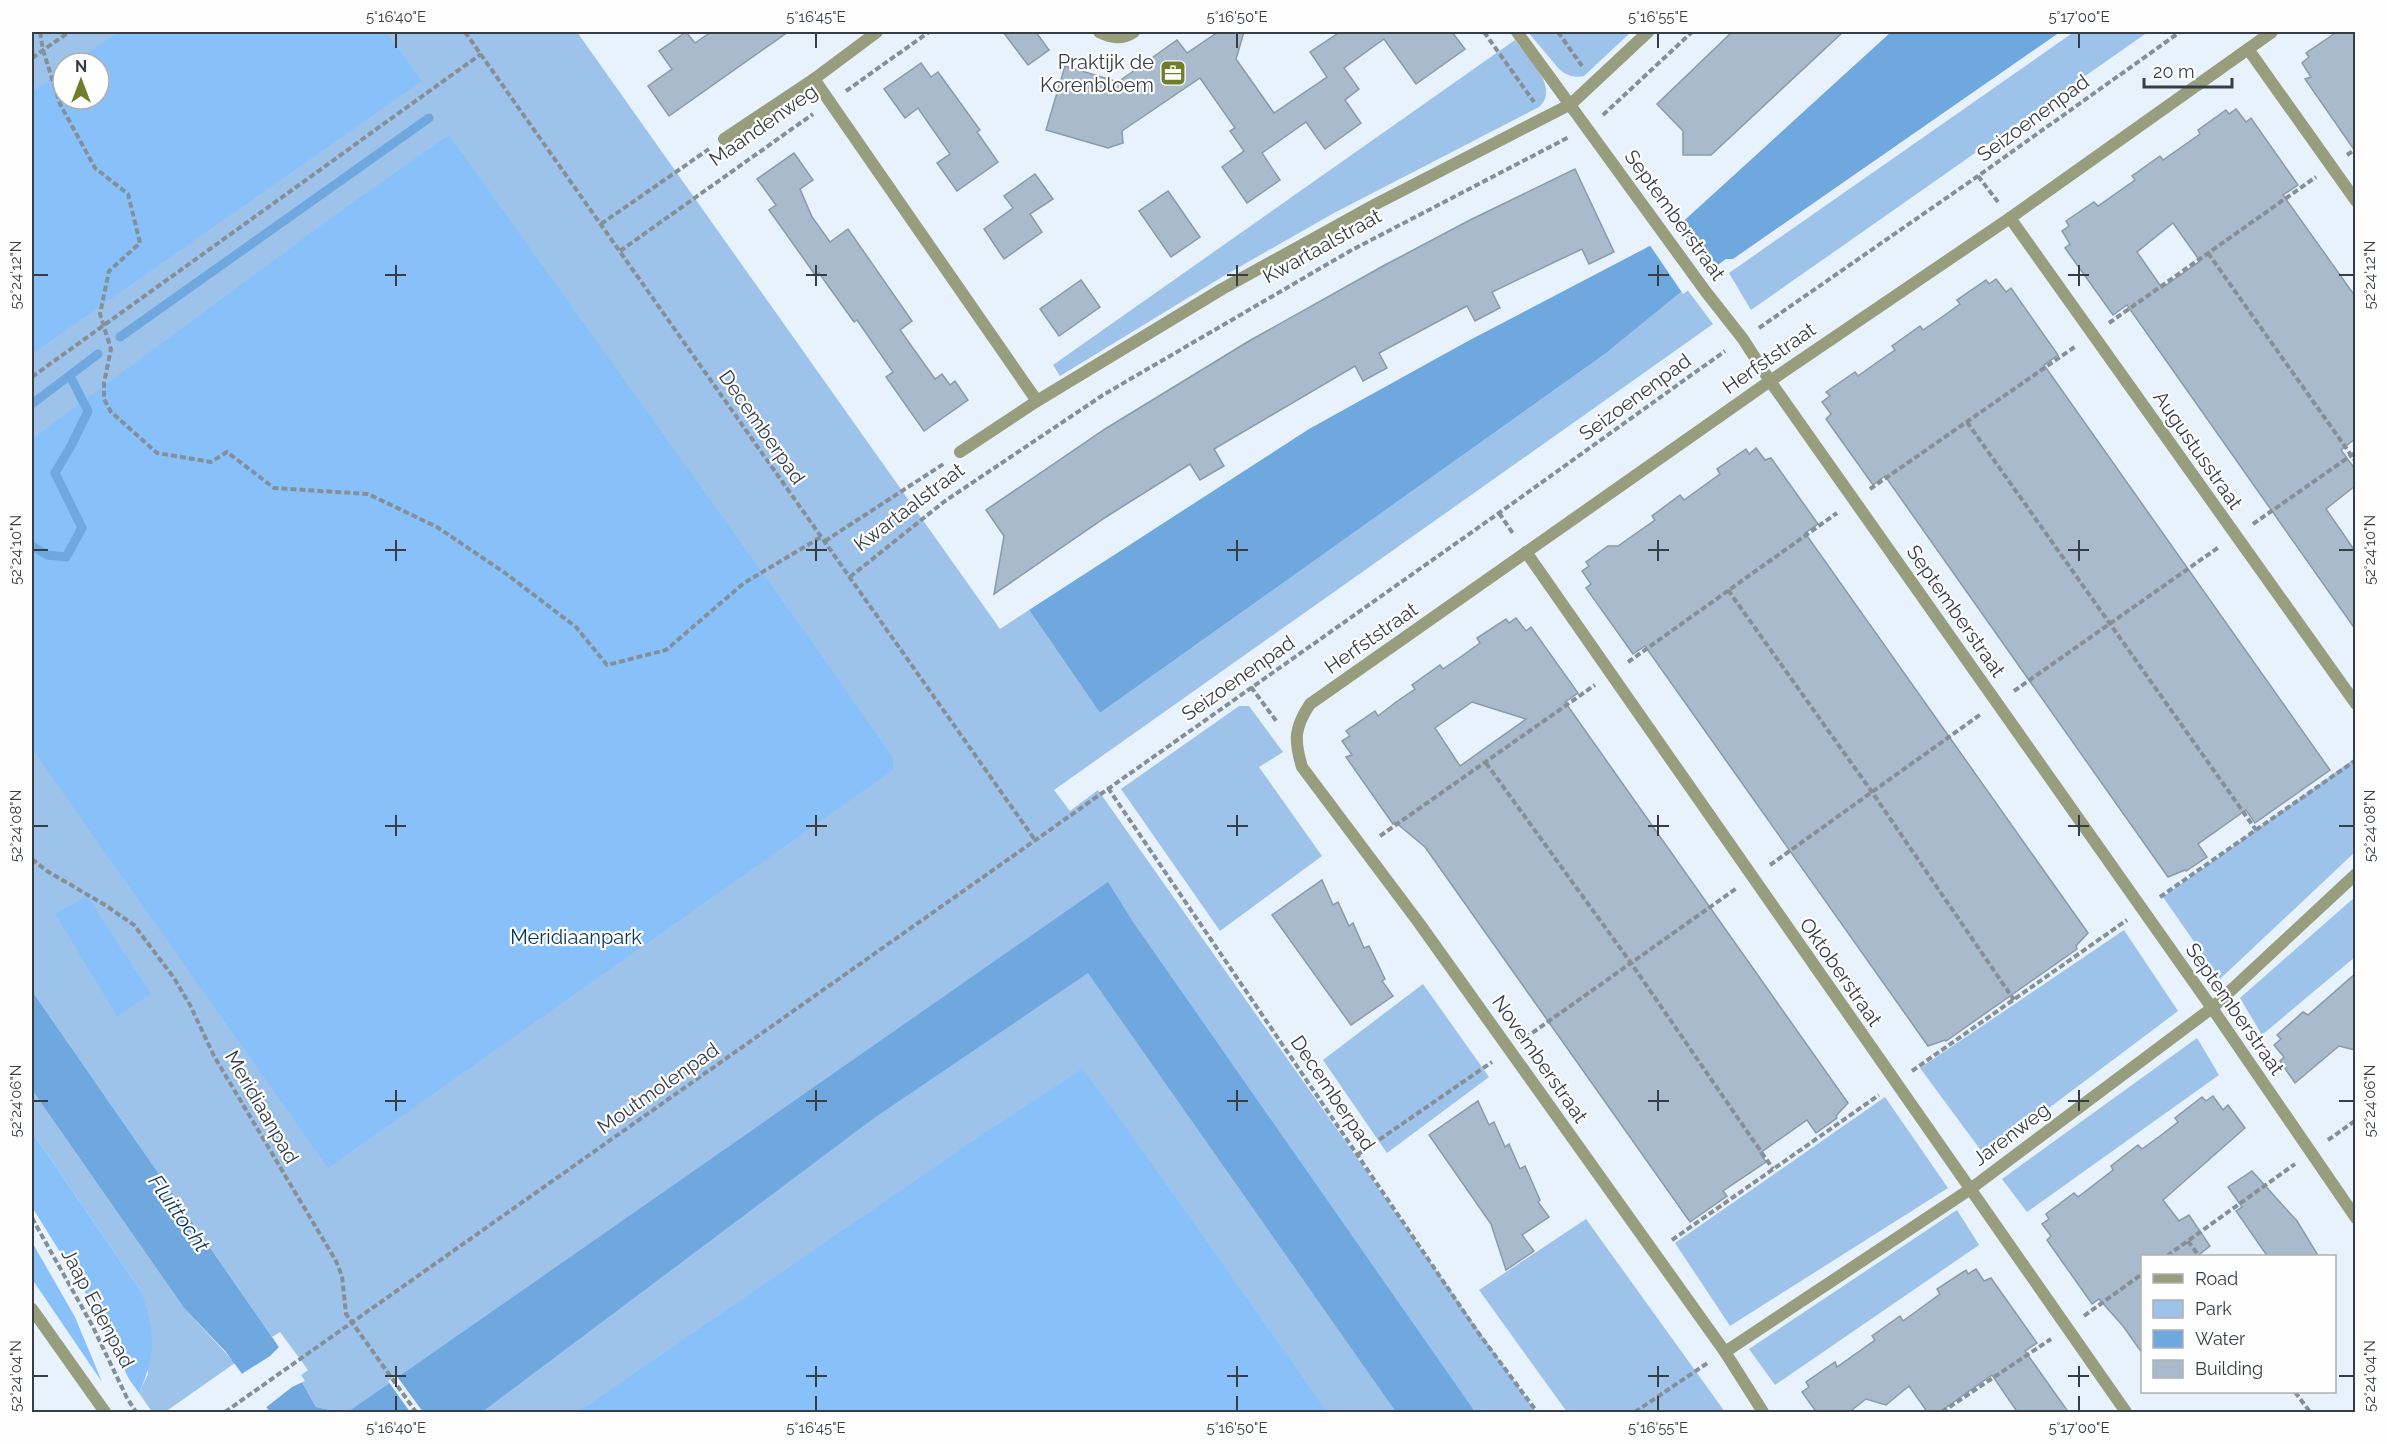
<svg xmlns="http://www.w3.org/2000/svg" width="2387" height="1444" viewBox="0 0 2387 1444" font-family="Raleway,sans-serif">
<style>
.green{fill:#9dc3eb;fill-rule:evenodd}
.forest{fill:#88c1fa}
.water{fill:#6fa7df}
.pier{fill:#e7f2fd}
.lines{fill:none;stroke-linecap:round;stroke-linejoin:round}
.stream{stroke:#6fa7df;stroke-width:9}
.building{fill:#a9bacc;stroke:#899aab;stroke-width:1.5;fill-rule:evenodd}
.path{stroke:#868f98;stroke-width:4;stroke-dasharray:6 3;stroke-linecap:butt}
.minor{stroke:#979d7d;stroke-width:12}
.ticks{fill:none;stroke:#363d44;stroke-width:2}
.labels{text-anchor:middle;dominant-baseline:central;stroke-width:4.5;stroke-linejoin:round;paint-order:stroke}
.poi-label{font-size:20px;fill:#363d44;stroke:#fefefe;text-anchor:end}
.street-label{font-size:20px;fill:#363d44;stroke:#fefefe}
.park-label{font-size:20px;fill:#083357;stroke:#fefefe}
.water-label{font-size:21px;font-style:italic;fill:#0e375c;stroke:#fefefe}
.neatline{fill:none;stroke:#363d44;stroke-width:2}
.ticks-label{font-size:15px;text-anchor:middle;fill:#363d44}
</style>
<rect width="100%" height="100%" fill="#e7f2fd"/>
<!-- green -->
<g class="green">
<path d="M32 32H577L1000 629 1029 610 1100 713 1605 354 1686 288 1713 324 1054 790 1070 811 1098 790 1536 1412H338L316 1407 299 1377 308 1370 280 1332 272 1337 32 991ZM63 63H99V99H63Z"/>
<path d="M1528 32H1631L1584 76C1574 78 1567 76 1559 69Z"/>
<polygon points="2074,32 2148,32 1751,310 1729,273"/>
<path d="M1515 40C1527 57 1561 88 1539 107L1334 213 1227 274 1060 376 1053 365Z"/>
<polygon points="1239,706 1249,706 1283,752 1259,767 1322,856 1220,931 1121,789"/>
<polygon points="2354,759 2355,852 2220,979 2163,897"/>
<polygon points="2355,897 2355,957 2262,1035 2240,998"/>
<polygon points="2124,930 2178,1011 1985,1156 1920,1068"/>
<polygon points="1423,984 1489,1077 1387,1153 1323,1060"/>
<polygon points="2197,1038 2219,1075 2027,1212 2002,1179"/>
<polygon points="32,1090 184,1308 235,1363 165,1412 152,1412 139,1393 148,1374 141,1291 32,1132"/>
<polygon points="1885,1097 1948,1188 1730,1326 1675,1243"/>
<polygon points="1957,1210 1979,1245 1775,1385 1749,1349"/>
<polygon points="1586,1219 1725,1412 1567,1412 1479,1290"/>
</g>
<!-- forest -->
<g class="forest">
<polygon points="118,32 386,32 422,81 32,354 32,92 63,70 63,99 99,99 99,63 73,63"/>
<polygon points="449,135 831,669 893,758 893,770 328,1168 32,749 32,439 346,207"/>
<polygon points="87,896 151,994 117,1016 55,914"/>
<polygon points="1082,1069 1125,1126 1327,1412 578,1412 970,1143"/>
<path d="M32 1132 141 1291C155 1332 157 1353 139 1393L129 1379 93 1305 32 1207Z"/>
<polygon points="32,1242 75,1317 102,1382 32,1279"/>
</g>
<!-- water -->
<g class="water">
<polygon points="1891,32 2060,32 1733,259 1726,259 1686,288 1605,354 1100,713 1029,610 1309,429 1468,341 1665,238"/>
<polygon points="1108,882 1133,922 1475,1412 1396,1412 1088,973 874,1118 482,1412 348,1412"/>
<polygon points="32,991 272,1337 299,1377 316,1407 340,1412 270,1412 226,1352 184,1308 32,1090"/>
</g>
<!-- pier -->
<g class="pier">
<polygon points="1677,223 1712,273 1683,294 1649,244 1664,236"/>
<polygon points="281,1345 305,1381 292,1387 264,1409 240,1375 270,1356"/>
<polygon points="396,1375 423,1412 410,1412 388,1381"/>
</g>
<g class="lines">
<!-- stream -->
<g class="stream">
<polyline points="120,337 429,118"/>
<polyline points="32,404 98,354"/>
<polyline points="32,546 47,555 66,557 82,528 55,473 72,444 88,411 70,376"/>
</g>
</g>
<!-- building -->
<g class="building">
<polygon points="686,32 695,43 711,32 788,32 669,116 648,86 672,69 659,51"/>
<polygon points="1003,32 1036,32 1049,50 1028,65"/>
<polygon points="1218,32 1244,32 1236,59 1274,113 1327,77 1310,52 1340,32 1452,32 1465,49 1416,84 1384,39 1344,68 1359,89 1345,100 1361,123 1325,149 1306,122 1262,153 1280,180 1247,203 1222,167 1244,151 1230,131 1235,128 1200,78 1122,131 1123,143 1108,148 1046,130 1065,66 1118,82 1177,40 1187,53"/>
<polygon points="1732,32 1843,32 1711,155 1683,155 1683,131 1657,104"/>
<polygon points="2337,32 2355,32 2355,151 2305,79 2311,77 2302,63 2309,57 2306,53"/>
<polygon points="921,63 931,77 938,72 980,130 977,132 998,162 957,191 937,163 950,154 918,108 905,118 884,89"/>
<path d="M2236 109 2246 122 2251 118 2298 185 2283 195 2355 296V439L2341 450 2355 469V486L2326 509 2355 551V629L2127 305 2113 315 2065 248 2070 244 2062 231 2069 226 2066 221 2094 202 2098 206 2135 180 2132 176 2160 156 2163 160 2200 134 2198 130 2226 110 2229 114ZM2173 223 2200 261 2162 288 2137 252Z"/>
<polygon points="794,153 813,180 800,189 812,217 830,242 848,229 912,321 900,330 935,379 942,374 950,385 955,381 968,400 924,431 886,377 893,372 857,320 854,322 819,273 816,276 769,210 776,205 757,179"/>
<polygon points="1575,169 1614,252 1589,264 1582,249 1492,292 1500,308 1475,321 1467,306 1465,307 1379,353 1387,368 1363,381 1355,366 1214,449 1224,466 1200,480 1190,464 1106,517 994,594 1004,536 986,510 1105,429 1249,341 1383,266 1470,220"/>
<polygon points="1035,174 1053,199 1030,214 1042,232 1004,259 984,229 1013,208 1004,196"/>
<polygon points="1168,191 1200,237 1171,257 1139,211"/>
<polygon points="1996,279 2006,292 2011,288 2058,355 2044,365 2330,770 2255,823 2246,810 2198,844 2207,857 2186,871 2185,870 2168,877 1885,476 1873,485 1826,419 1831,414 1822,402 1830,396 1826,392 1855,372 1858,376 1876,363 1895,350 1892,346 1920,326 1923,330 1942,317 1960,304 1957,300 1986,280 1989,284"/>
<polygon points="1081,280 1100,307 1059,336 1040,309"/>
<polygon points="1756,448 1765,460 1771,458 1818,524 1805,533 2088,933 2076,946 2077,949 1946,1041 1945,1040 1928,1046 1645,646 1633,654 1586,588 1591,584 1582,571 1589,566 1586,562 1608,546 1618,546 1655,520 1652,516 1680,495 1684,500 1720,474 1717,469 1746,449 1749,454"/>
<path d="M1516 618 1526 631 1531 627 1578 693 1565 702 1848 1103 1836 1116 1837 1118 1816 1133 1807 1120 1760 1153 1766 1162 1723 1191 1727 1196 1690 1222 1425 847 1395 822 1393 824 1346 757 1352 755 1342 741 1350 736 1346 731 1375 711 1378 716 1396 702 1415 689 1412 685 1440 665 1443 669 1462 656 1480 643 1477 638 1506 619 1509 623ZM1472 702 1526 719 1460 766 1435 728Z"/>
<polygon points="1322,880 1333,905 1338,902 1349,926 1353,923 1364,948 1369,946 1385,979 1382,981 1393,996 1351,1025 1272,915"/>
<polygon points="2355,974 2355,1050 2339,1046 2295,1083 2280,1061 2284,1057 2274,1045 2281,1039 2277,1035 2303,1012 2308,1015"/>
<polygon points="2213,1096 2223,1110 2228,1105 2245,1128 2163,1200 2179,1221 2189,1215 2210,1246 2196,1257 2142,1257 2142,1353 2123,1326 2099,1299 2092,1304 2047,1240 2051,1236 2042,1224 2049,1219 2046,1214 2074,1193 2078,1197 2113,1170 2111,1166 2138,1145 2142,1149 2160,1136 2178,1122 2175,1118 2202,1097 2206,1101"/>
<polygon points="1478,1101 1489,1125 1494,1122 1505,1147 1509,1144 1520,1169 1525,1166 1540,1200 1538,1202 1549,1217 1522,1235 1534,1251 1506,1270 1491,1224 1429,1135"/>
<polygon points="2252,1171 2297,1221 2319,1257 2268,1257 2236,1211 2242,1207 2228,1187"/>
<polygon points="1976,1269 1984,1281 1991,1278 2037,1343 2025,1351 2069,1413 2018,1413 1992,1375 1938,1413 1928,1413 1909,1386 1886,1405 1866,1399 1848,1413 1817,1413 1802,1392 1809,1387 1806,1382 1835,1362 1837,1367 1875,1340 1872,1336 1900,1316 1903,1321 1940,1294 1937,1289 1966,1270 1968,1274"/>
</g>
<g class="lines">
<!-- path -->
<g class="path">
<polyline points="40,32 43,50 60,104 95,168 128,194 140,243 109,271 100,314 111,349 104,383 104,399 111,412 157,453 211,462 227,452 274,488 368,494 437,527 505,573 576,627 607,665 666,650 744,583 821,537"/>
<polyline points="465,32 1035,840"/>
<polyline points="1484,32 1534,102"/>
<polyline points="1558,32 1582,66"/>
<polyline points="32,58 69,32"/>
<polyline points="846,91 929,32"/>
<polyline points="1603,115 1692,32"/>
<polyline points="2347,155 2356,149"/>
<polyline points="1978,176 1998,202"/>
<polyline points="601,224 709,149"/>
<polyline points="620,251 813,114"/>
<polyline points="2208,253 2356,462"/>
<polyline points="2109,323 2316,177"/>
<polyline points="1759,328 1978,176 2180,32"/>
<polyline points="32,377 481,54"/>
<polyline points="1967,422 2256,830"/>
<polyline points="1870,489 2076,346"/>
<polyline points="1499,513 1514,535"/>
<polyline points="2253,524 2356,452"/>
<polyline points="825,541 945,463"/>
<polyline points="850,577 945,501 1103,395 1350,251 1569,137"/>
<polyline points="1728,590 1872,792 2014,1000"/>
<polyline points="1628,662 1837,513"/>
<polyline points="1251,687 1277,722"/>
<polyline points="2014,691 2219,547"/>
<polyline points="1486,763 1631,963 1773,1169"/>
<polyline points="1108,788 1477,1331 1537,1412"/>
<polyline points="1380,836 1595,685"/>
<polyline points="32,859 47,871 105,905 134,925 174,978 190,1005 214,1056 336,1261 342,1276 346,1314 416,1412"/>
<polyline points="1770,865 1981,714"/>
<polyline points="2160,897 2356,760"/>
<polyline points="1525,1038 1737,888"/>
<polyline points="1912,1071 2127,920"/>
<polyline points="2328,1140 2356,1120"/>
<polyline points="1357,1155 1492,1062"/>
<polyline points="32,1218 92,1325 127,1398 136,1412"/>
<polyline points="1672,1240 1879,1095"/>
<polyline points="2188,1241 2199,1256"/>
<polyline points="2167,1256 2295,1164"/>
<polyline points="2084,1316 2142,1274"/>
<polyline points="2295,1392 2310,1412"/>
<polyline points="225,1412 1499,513 1725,351"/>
<polyline points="1635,1412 1709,1362"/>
<polyline points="1942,1412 2051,1339"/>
</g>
<!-- minor -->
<g class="minor">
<path d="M1099 32C1112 38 1122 40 1134 32"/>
<polyline points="1517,32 1706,292 1743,339 1770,381 2212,1008 2356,1218"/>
<polyline points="2248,49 2356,201"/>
<polyline points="814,79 1037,401 1222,289 1376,204 1571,104 1648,32"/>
<polyline points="724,139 814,79 877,32"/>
<polyline points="2010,218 2356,704"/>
<polyline points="960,452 1037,401"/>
<polyline points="1526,552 2126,1412"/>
<polyline points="32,1309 105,1412"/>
<polyline points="1725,1352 1969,1190 2212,1008 2356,874"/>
<path d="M1763 1412 1725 1352 1419 923 1302 767C1294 740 1294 728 1310 704L1770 381 2010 218 2272 32"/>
</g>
</g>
<!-- ticks -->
<path class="ticks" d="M396 33V48M816 33V48M1237 33V48M1658 33V48M2079 33V48M396 265V286M816 265V286M1237 265V286M1658 265V286M2079 265V286M33 275H48M385 275H406M806 275H827M1227 275H1248M1648 275H1669M2068 275H2089M2339 275H2354M396 540V561M816 540V561M1237 540V561M1658 540V561M2079 540V561M33 550H48M385 550H406M806 550H827M1227 550H1248M1648 550H1669M2068 550H2089M2339 550H2354M396 815V836M816 815V836M1237 815V836M1658 815V836M2079 815V836M33 826H48M385 826H406M806 826H827M1227 826H1248M1648 826H1669M2068 826H2089M2339 826H2354M396 1090V1111M816 1090V1111M1237 1090V1111M1658 1090V1111M2079 1090V1111M33 1101H48M385 1101H406M806 1101H827M1227 1101H1248M1648 1101H1669M2068 1101H2089M2339 1101H2354M396 1366V1387M816 1366V1387M1237 1366V1387M1658 1366V1387M2079 1366V1387M33 1376H48M385 1376H406M806 1376H827M1227 1376H1248M1648 1376H1669M2068 1376H2089M2339 1376H2354M396 1396V1411M816 1396V1411M1237 1396V1411M1658 1396V1411M2079 1396V1411"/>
<!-- icons -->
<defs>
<g id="office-square" transform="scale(1.35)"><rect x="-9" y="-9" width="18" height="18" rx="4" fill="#727d2a" stroke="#fefefe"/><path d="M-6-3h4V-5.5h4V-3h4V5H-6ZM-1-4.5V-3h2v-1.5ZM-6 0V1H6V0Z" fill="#fff"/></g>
</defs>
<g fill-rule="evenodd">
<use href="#office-square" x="1173" y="73"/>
</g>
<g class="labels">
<!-- poi labels -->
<g class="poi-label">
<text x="1154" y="62">Praktijk de<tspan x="1154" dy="23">Korenbloem</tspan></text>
</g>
<!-- street labels -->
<g class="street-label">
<text transform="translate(2033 118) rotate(-36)">Seizoenenpad</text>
<text transform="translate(763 125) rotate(-35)">Maandenweg</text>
<text transform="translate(1675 215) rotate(54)">Septemberstraat</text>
<text transform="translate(1322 246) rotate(-29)">Kwartaalstraat</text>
<text transform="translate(1769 358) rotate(-35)">Herfststraat</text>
<text transform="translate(1635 397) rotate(-36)">Seizoenenpad</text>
<text transform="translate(762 427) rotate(55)">Decemberpad</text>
<text transform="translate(2198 450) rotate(55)">Augustusstraat</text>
<text transform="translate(909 507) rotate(-37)">Kwartaalstraat</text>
<text transform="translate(1956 611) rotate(55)">Septemberstraat</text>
<text transform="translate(1371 638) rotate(-35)">Herfststraat</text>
<text transform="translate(1238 678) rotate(-35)">Seizoenenpad</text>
<text transform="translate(1841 972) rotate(55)">Oktoberstraat</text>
<text transform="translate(2235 1009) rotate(55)">Septemberstraat</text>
<text transform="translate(1540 1059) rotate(55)">Novemberstraat</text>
<text transform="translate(658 1088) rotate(-35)">Moutmolenpad</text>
<text transform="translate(1333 1093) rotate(56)">Decemberpad</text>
<text transform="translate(262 1107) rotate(60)">Meridiaanpad</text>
<text transform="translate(2011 1134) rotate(-37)">Jarenweg</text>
<text transform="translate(98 1308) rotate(62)">Jaap Edenpad</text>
</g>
<!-- park labels -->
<g class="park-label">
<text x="576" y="937">Meridiaanpark</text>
</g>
<!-- water labels -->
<g class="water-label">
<text transform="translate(179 1213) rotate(55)">Fluittocht</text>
</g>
</g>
<!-- border -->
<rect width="2387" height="1444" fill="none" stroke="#fefefe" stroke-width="66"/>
<!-- legend -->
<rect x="2141" y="1255" width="195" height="138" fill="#fefefe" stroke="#aeb1b4" stroke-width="1.5"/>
<rect x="2153" y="1274" width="30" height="9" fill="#979d7d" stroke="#aeb1b4" stroke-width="1.5"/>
<text x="2195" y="1285" font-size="18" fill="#363d44">Road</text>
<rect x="2153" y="1300" width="30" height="18" fill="#9dc3eb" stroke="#aeb1b4" stroke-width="1.5"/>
<text x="2195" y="1315" font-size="18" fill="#363d44">Park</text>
<rect x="2153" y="1330" width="30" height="18" fill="#6fa7df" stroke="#aeb1b4" stroke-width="1.5"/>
<text x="2195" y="1345" font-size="18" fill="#363d44">Water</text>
<rect x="2153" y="1360" width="30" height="18" fill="#a9bacc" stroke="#aeb1b4" stroke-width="1.5"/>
<text x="2195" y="1375" font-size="18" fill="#363d44">Building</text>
<!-- north arrow -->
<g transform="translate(81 81)"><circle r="28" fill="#fefefe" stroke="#aeb1b4" stroke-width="1.5"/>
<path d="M0-4.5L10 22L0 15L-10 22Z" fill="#727d2a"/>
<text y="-9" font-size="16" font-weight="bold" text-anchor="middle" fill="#363d44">N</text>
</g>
<!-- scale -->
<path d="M2144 78v9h88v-9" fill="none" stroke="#363d44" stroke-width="3"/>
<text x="2153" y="78" font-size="18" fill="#363d44" stroke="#fefefe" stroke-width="4.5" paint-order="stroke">20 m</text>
<rect x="33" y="33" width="2321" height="1378" class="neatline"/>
<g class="ticks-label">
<text x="396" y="22">5°16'40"E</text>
<text x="816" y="22">5°16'45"E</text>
<text x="1237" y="22">5°16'50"E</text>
<text x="1658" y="22">5°16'55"E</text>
<text x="2079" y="22">5°17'00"E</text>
<text transform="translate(16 275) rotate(-90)" y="5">52°24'12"N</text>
<text transform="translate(2370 275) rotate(-90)" y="5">52°24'12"N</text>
<text transform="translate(16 550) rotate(-90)" y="5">52°24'10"N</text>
<text transform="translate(2370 550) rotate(-90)" y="5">52°24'10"N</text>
<text transform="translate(16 826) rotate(-90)" y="5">52°24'08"N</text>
<text transform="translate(2370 826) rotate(-90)" y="5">52°24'08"N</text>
<text transform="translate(16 1101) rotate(-90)" y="5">52°24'06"N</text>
<text transform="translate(2370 1101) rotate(-90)" y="5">52°24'06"N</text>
<text transform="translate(16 1376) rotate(-90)" y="5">52°24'04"N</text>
<text transform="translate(2370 1376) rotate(-90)" y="5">52°24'04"N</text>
<text x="396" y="1433">5°16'40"E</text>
<text x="816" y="1433">5°16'45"E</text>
<text x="1237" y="1433">5°16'50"E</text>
<text x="1658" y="1433">5°16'55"E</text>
<text x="2079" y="1433">5°17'00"E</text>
</g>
</svg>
